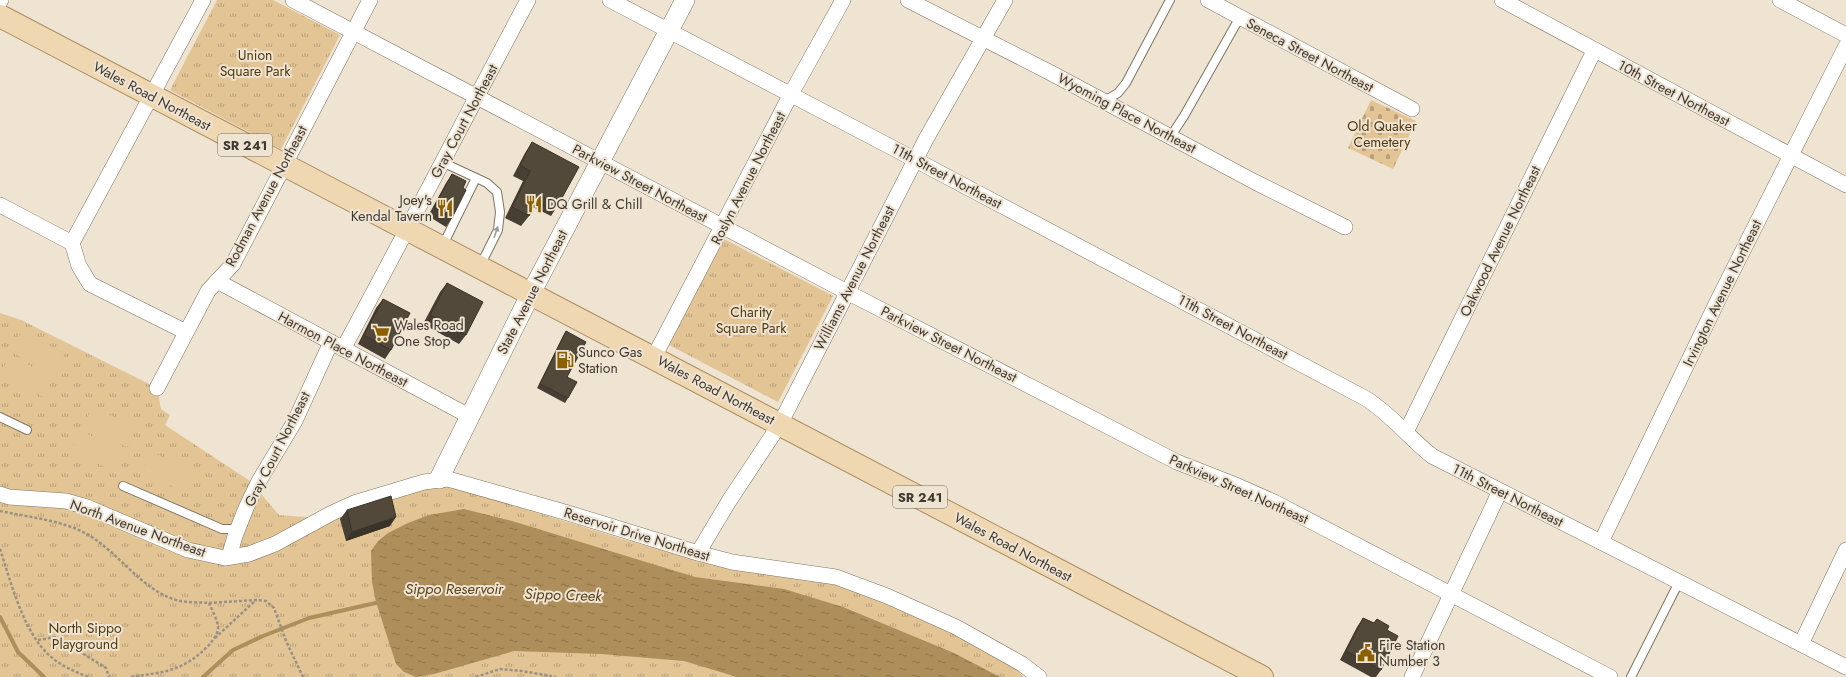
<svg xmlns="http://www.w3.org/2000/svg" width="1846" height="677" viewBox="0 0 1846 677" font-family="Jost,sans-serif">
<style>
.grass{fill:url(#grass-tufts)}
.cemetery{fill:url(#cemetery-stones)}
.pitch{fill:#e2c495}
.water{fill:url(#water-ripples)}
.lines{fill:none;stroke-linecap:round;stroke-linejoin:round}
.stream{stroke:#ae8e5a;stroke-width:4}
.service-casing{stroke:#7f7565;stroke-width:10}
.minor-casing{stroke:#7f7565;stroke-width:16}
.tertiary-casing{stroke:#7f7565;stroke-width:20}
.primary-casing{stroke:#aa8e63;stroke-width:24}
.path{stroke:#9a9185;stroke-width:2.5;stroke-dasharray:3 2;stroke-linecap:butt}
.service{stroke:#fff;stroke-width:8}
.minor{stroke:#fff;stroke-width:15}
.tertiary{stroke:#fff;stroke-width:19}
.primary{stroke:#efd7b2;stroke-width:22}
.wall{fill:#473f33}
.shaded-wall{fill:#3a3329}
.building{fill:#53493b;stroke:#3a3329}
.oneway{fill:#9e9c98}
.labels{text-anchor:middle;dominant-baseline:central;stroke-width:4;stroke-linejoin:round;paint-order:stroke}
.shield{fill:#efe3d2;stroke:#736c62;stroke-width:1}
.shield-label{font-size:13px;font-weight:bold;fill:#3e3932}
.park-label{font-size:14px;fill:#50390e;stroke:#efe3d2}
.street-label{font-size:14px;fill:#3e3932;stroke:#efe3d2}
.poi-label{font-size:14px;fill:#3e3932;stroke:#efe3d2;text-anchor:start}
.water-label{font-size:15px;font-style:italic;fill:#5c441b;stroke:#efe3d2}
</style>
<defs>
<pattern id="grass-tufts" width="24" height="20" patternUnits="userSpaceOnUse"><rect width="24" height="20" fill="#e2c495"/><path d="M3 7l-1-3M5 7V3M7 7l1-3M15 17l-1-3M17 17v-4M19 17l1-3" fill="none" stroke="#b9a07a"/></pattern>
<pattern id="cemetery-stones" width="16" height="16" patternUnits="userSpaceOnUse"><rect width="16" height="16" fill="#e2c495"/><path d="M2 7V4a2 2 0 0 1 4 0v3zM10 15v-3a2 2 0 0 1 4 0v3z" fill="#b9a07a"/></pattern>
<pattern id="water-ripples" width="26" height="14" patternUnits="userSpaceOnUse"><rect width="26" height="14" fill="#ae8e5a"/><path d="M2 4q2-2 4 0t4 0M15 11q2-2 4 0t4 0" fill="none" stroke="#8f754b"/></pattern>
</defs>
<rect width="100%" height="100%" fill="#efe3d2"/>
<!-- grass -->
<g class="grass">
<polygon points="217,0 273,0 340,35 281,149 170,90"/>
<polygon points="724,239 833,296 778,402 669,345"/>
<polygon points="0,313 21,320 157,388 161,409 170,415 165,425 250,481 279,515 329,519 426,489 451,486 622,539 719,566 828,582 878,600 949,630 1015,666 1023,677 0,677"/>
</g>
<!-- cemetery -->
<polygon class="cemetery" points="1371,100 1416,121 1393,169 1348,148"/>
<!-- pitch -->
<g class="pitch">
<polygon points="21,332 65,353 55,373 11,352"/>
<polygon points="9,356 53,376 44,397 0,376"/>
<polygon points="92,407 137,427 127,447 83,427"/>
<polygon points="81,431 125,452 116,472 71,451"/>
<polygon points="152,452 196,473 186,493 142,472"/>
</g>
<!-- water -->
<polygon class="water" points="464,509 512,521 695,577 784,589 843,607 954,653 1000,677 737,677 684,661 601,654 514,651 434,674 416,677 404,672 396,664 376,602 372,582 371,551 378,541 388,533 408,523 429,515"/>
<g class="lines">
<!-- stream -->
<g class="stream">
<polyline points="0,617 18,652 44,677"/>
<polyline points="203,677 233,650 263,636 309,618 380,602"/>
</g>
<!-- service casing -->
<g class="service-casing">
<g id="service">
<polyline points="1104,101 1118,93 1126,83 1170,0"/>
<polyline points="1171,136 1184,116 1240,17"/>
<polyline points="442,162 487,183 497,192 500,212 498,230 480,266"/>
<polyline points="442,247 476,178"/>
<polyline points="0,417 27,430"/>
<polyline points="123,486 222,529 237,529"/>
<polyline points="1631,677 1679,582"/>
</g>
</g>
<!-- minor casing -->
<g class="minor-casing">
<g id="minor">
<polyline points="293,0 847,292 1177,462 1238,486 1274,502 1610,677"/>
<path d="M610 0 891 147 1365 398C1391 414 1408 437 1432 456L1846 667"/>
<polyline points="908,0 1051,73 1255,182 1345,227"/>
<polyline points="1208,0 1412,109"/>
<polyline points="1502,0 1846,185"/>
<polyline points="1780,0 1846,35"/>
<polyline points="0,2 1,0"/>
<polyline points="0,205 72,243"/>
<polyline points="72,243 203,0"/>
<polyline points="72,243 79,266 90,284 186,332"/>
<polyline points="217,281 469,416"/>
<path d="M343 349C406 233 466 116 528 0"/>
<polyline points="654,357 791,94 843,0"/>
<polyline points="157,388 208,291 233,264 370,0"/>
<polyline points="1406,432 1594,51"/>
<polyline points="0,494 9,497 66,501 87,507 188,550 225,558 249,554 275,544 332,513 354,503 424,482 448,479 568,513 698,553 732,562 836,577 887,596 956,627 1022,664 1039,677"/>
<polyline points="1601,542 1718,300 1846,46"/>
<polyline points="698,553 729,501 780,424 926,139 1005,0"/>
<polyline points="229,557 235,536 246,508 259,481 295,421 331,342"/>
<polyline points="1801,644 1846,550"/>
<polyline points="1412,677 1500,491"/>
</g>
</g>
<!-- tertiary casing -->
<g class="tertiary-casing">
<polyline id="tertiary" points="439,479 531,293 685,0"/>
</g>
<!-- primary casing -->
<g class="primary-casing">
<polyline id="primary" points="0,16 1262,677"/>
</g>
<!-- path -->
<g class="path">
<path d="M0 511C28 517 60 520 85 533 118 551 140 589 176 600 187 603 199 602 209 603 212 610 217 619 218 626 219 633 213 640 209 645 184 671 165 672 131 677"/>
<path d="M0 549C11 582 23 632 50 656 61 666 74 671 88 677"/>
<polyline points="209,603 256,600 266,601 274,608 286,641 303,677"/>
<polyline points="215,638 256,600"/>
<polyline points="38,640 56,637 106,668 109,677"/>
<polyline points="476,677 500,669 522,671 556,677"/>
</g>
<!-- service -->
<use href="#service" class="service"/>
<!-- minor -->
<use href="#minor" class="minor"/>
<!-- tertiary -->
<use href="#tertiary" class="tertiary"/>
<!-- primary -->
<use href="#primary" class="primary"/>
</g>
<!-- wall -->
<g class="wall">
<polygon points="532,142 558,205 551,216 533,207 529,216 521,226 505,218 523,181 513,176 525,153"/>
<polygon points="452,174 463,188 452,218 446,227 428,216 446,183"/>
<polygon points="447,283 466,335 459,344 423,324 440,292"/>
<polygon points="383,299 391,350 385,359 358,344 376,308"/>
<polygon points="566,331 568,398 565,403 537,388 563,336"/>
<polygon points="347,510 390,526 346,541 340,519"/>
<polygon points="1363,618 1374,623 1377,619 1387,630 1381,670 1376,677 1371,677 1340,660 1357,627"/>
</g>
<!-- shaded-wall -->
<polygon class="shaded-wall" points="396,517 390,526 346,541 352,532"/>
<!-- building -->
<g class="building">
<polygon points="532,142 579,167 558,205 539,195 529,216 512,207 530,171 520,165"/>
<polygon points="452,174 466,181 463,188 466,190 452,218 434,207"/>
<polygon points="447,283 483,302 466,335 430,315"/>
<polygon points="383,299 410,313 391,350 364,335"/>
<polygon points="566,331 586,342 567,377 577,382 568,398 540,384"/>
<polygon points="391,496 396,517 352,532 347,510"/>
<polygon points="1363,618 1374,623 1377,619 1389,626 1387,630 1398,636 1381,670 1346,651"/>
</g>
<!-- one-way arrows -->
<defs><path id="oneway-solid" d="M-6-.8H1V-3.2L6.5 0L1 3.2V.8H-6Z"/></defs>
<use class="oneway" href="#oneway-solid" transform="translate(496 232) rotate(-71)"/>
<!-- icons -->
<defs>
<g id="restaurant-bare" transform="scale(1.38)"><path d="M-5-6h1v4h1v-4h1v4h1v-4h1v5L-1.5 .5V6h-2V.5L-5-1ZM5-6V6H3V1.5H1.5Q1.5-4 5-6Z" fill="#8a6000" stroke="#efe3d2" stroke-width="2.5" paint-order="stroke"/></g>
<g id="supermarket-bare" transform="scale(1.38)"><path d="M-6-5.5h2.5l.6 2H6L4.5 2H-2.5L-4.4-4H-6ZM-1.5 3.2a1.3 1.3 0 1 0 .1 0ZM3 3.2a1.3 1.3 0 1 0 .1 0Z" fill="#8a6000" stroke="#efe3d2" stroke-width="2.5" paint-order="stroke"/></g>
<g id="fuel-bare" transform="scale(1.38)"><path d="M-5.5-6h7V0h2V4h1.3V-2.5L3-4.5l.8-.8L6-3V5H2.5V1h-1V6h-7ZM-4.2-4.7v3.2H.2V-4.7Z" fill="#8a6000" stroke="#efe3d2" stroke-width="2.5" paint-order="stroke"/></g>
<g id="civic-bare" transform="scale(1.38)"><path d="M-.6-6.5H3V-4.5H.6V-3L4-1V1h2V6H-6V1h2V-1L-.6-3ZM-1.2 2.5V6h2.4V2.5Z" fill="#8a6000" stroke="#efe3d2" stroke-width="2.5" paint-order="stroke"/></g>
</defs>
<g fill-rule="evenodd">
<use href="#restaurant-bare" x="534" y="204"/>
<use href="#restaurant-bare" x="445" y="208"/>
<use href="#supermarket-bare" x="381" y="333"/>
<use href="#fuel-bare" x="565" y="360"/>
<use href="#civic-bare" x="1366" y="653"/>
</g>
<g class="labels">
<!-- shield labels -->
<g class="shield">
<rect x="218" y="134" width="54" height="22" rx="3"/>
<rect x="893" y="486" width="54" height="22" rx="3"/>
</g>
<g class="shield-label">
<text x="245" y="145">SR 241</text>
<text x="920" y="497">SR 241</text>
</g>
<!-- park labels -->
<g class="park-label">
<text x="255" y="55">Union<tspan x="255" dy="16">Square Park</tspan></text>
<text x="1382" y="126">Old Quaker<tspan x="1382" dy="16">Cemetery</tspan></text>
<text x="751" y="312">Charity<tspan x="751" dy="16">Square Park</tspan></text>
<text x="85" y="628">North Sippo<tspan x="85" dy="16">Playground</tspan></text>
</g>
<!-- street labels -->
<g class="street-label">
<text transform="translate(1310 55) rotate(28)">Seneca Street Northeast</text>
<text transform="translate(1674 93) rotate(28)">10th Street Northeast</text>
<text transform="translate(152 96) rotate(28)">Wales Road Northeast</text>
<text transform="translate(1127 113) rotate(28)">Wyoming Place Northeast</text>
<text transform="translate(464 121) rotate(-62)">Gray Court Northeast</text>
<text transform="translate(947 176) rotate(28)">11th Street Northeast</text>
<text transform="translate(748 178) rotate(-63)">Roslyn Avenue Northeast</text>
<text transform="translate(640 183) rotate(28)">Parkview Street Northeast</text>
<text transform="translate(266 196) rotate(-62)">Rodman Avenue Northeast</text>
<text transform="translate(1500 241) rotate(-64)">Oakwood Avenue Northeast</text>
<text transform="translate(854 278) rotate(-63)">Williams Avenue Northeast</text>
<text transform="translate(532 292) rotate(-63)">State Avenue Northeast</text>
<text transform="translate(1722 293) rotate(-64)">Irvington Avenue Northeast</text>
<text transform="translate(1233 327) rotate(28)">11th Street Northeast</text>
<text transform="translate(949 344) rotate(27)">Parkview Street Northeast</text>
<text transform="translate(343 349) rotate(28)">Harmon Place Northeast</text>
<text transform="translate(716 390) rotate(28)">Wales Road Northeast</text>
<text transform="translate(277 449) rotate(-63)">Gray Court Northeast</text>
<text transform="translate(1239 489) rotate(24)">Parkview Street Northeast</text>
<text transform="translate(1508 495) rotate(27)">11th Street Northeast</text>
<text transform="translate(138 528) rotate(20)">North Avenue Northeast</text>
<text transform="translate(637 534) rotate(17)">Reservoir Drive Northeast</text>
<text transform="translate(1013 547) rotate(28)">Wales Road Northeast</text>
</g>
<!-- poi labels -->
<g class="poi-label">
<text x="432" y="200" text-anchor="end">Joey's<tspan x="432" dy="16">Kendal Tavern</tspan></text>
<text x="547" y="204">DQ Grill &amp; Chill</text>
<text x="394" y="325">Wales Road<tspan x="394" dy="16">One Stop</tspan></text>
<text x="578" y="352">Sunco Gas<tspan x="578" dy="16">Station</tspan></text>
<text x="1379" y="645">Fire Station<tspan x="1379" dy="16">Number 3</tspan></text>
</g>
<!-- water labels -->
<g class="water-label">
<text x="454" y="589">Sippo Reservoir</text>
<text transform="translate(563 595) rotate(2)">Sippo Creek</text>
</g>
</g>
</svg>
